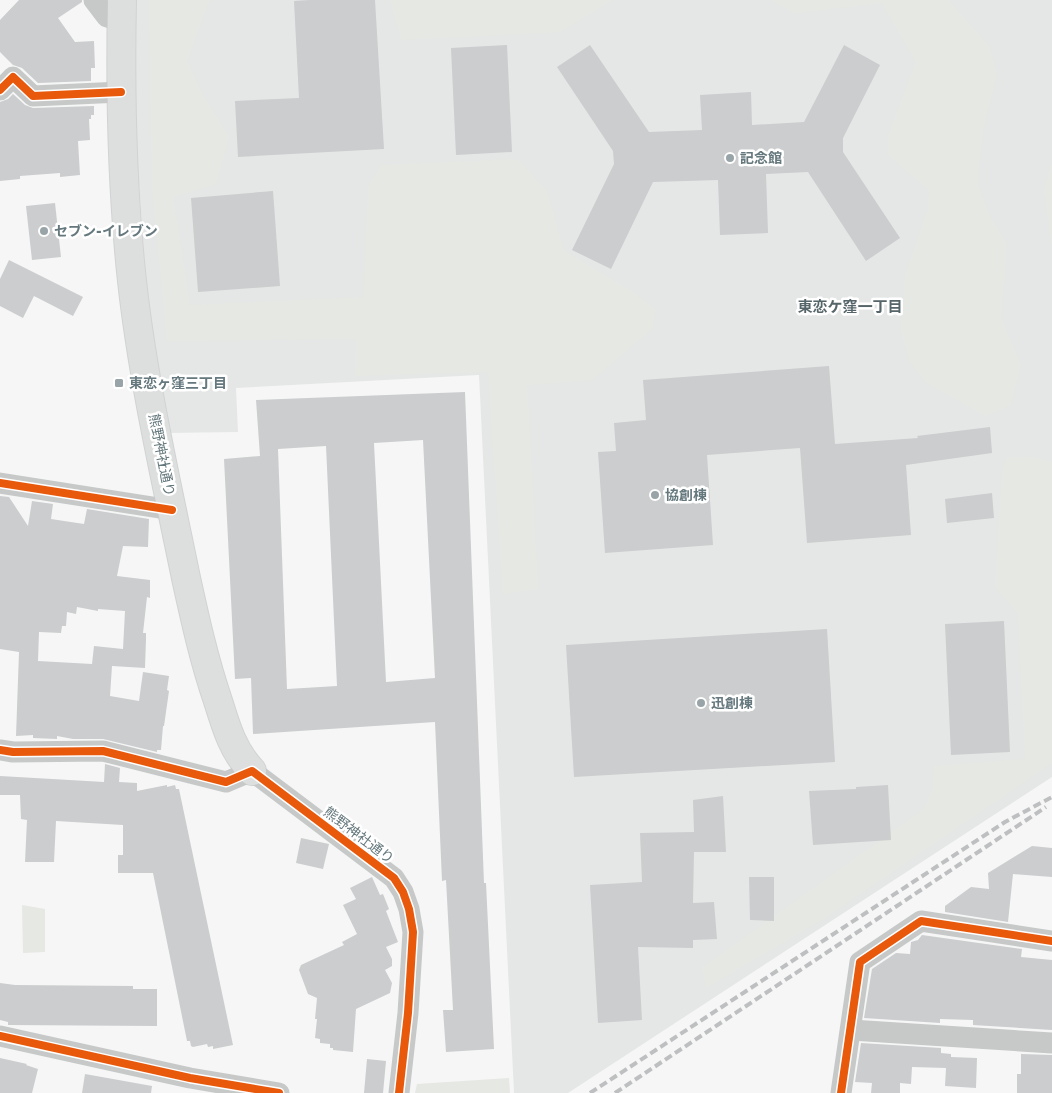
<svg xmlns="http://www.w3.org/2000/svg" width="1052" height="1093" viewBox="0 0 1052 1093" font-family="'IBM Plex Sans','Noto Sans JP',sans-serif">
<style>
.built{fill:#e5e7e6}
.green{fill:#e6e8e3}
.building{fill:#cbcdce;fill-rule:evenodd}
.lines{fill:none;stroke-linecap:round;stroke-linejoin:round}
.major-casing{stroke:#d1d2d3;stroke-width:30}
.minor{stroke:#c7c9c9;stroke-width:21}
.major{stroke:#dddede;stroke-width:28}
.rail{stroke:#bdbfc0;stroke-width:4;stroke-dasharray:8 4;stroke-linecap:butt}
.cycleway-casing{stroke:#fff;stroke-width:11}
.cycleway{stroke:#e8590c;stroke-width:8}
.poi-dot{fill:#98a4a7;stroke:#fff;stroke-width:2}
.labels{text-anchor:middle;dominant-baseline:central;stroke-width:5;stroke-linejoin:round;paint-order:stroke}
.poi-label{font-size:14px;font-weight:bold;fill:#65787d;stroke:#fff;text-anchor:start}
.street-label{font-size:14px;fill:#65787d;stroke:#fff}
.neighbourhood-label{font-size:15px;font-weight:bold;fill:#566569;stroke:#fff}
</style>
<rect width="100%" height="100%" fill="#f6f6f6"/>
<!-- built -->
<polygon class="built" points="136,0 1052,0 1052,777 568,1093 514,1093 479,375 236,388 238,432 169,433 147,297 134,110"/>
<!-- green -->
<g class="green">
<polygon points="149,0 215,0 209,1 187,61 201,92 229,137 216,184 173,197 190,305 364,297 368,187 381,165 517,159 547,191 564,251 634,293 656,310 652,329 592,380 527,385 538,589 503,594 488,372 355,376 356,339 167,341 152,187"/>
<polygon points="390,0 612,0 560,32 401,40"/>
<polygon points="770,0 948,0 989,46 997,75 983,131 977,182 989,215 1007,245 1001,318 1021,365 1011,405 986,416 925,382 910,362 901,330 905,276 928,209 929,190 888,155 888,136 916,62 882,3 795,13"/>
<polygon points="1052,162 1052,251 1044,190"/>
<polygon points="1007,457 1032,457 1052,462 1052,763 823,919 706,988 702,968 924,809 933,788 934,766 1025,759 1018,613 995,587 1002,472"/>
<polygon points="22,905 45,909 45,952 23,953"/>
<polygon points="509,1078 510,1093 415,1093 417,1084"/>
</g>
<!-- building -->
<g class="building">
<polygon points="19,0 82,0 82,2 58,18 75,42 94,41 95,68 91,68 91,81 38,83 22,68 13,65 0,52 0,20"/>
<polygon points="310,0 375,0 384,149 238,157 235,101 299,98 294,1"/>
<polygon points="507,45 512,152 456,155 451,48"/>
<polygon points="590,45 649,132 702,130 700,95 751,92 752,125 804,122 844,45 880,65 843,138 843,152 900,238 866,261 808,172 766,174 768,233 720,235 718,180 653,182 611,269 572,250 614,164 613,151 557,67"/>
<polygon points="13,94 25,105 33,108 94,106 94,115 91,115 91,119 89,119 90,140 78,141 80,175 60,177 60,173 20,176 20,179 0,181 0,102 8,99"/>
<polygon points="273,191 280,286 198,292 191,198"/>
<polygon points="55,203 61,257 32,260 26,206"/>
<polygon points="9,260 83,297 73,316 34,296 23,318 0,306 0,279"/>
<polygon points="829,366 835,444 918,438 917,436 990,427 992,453 906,465 911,535 807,543 800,448 707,455 713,545 605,553 598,452 616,451 614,423 646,420 643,380"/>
<path d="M465 392 484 883H486L494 1049 446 1052 443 1010H453L446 880 442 881 435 722 253 734 251 678 235 679 224 459 260 456 256 400ZM423 440 435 678 386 682 374 443ZM326 446 337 686 287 689 278 449Z"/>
<polygon points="992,493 994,518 947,523 945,499"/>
<path d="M0 496 9 497 28 526 32 501 53 504 51 519 84 524 87 509 149 519 148 547 123 546 117 576 150 580V598L147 597 143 633H146V639L145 668 112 666 110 696 139 701 143 672 169 676 167 690 169 691 164 726H163L161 750H157V752L103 739H73L57 736V739L33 738V735L16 736 19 652 0 649ZM77 607 98 611V609L125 611 123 649 94 646 92 664 38 661 39 632 61 633 62 626H66L67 612 76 614Z"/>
<polygon points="1004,621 1010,752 951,755 945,624"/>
<polygon points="827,629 835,762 574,777 566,645"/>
<polygon points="105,764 120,768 119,782 137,783 137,791 167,785 167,787 175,785 176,789 179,789 233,1045 213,1049 213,1046 208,1047 207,1044 193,1047 191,1046 190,1041 187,1041 153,873 118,873 118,855 123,855 123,825 56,821 54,862 25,862 27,820 21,819 20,795 0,795 0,776 104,782"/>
<polygon points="888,785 891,840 813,845 809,791 856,789 856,787"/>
<polygon points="723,796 726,852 694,852 693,903 714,902 717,939 693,940 693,948 638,947 642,1020 598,1023 590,885 642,882 640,833 694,832 693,800"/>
<polygon points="301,838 329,844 323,869 296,863"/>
<polygon points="1032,846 1052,848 1052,877 1013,874 1008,922 945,912 945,906 971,887 989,889 988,873"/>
<polygon points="372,877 380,895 383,894 389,909 386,911 398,942 386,947 392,959 392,966 385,970 392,983 390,993 356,1009 353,1052 333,1050 333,1048 330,1048 330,1044 320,1043 320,1039 315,1038 317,1019 315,1019 317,998 308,994 299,970 301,965 344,945 342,942 357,934 343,905 356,899 350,888"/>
<polygon points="749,877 774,877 774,921 750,920"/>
<polygon points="922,935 1022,949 1021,957 1052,960 1052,1030 973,1025 973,1020 940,1019 940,1023 864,1018 872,969 896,953 910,954 911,942 918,940"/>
<polygon points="0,983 15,985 133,986 133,989 157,989 157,1026 8,1025 8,1022 0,1020"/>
<polygon points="861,1043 941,1048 941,1053 951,1054 951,1057 977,1058 976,1088 945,1086 946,1068 912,1067 911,1084 900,1083 900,1093 871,1093 872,1083 855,1082"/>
<polygon points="1021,1054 1052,1055 1052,1093 1017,1093 1017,1074 1021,1074"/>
<polygon points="0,1058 27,1064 26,1065 38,1069 32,1093 0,1093"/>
<polygon points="367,1059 386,1061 383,1093 364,1093"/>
<polygon points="85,1074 152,1086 151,1093 82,1093"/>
</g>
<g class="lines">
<!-- major casing -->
<g class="major-casing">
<path id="major" d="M122 0C120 94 122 188 132 281 143 381 166 480 186 578 195 619 204 660 218 701 226 727 233 751 252 771"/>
</g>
<!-- minor -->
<g class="minor">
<polyline points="94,0 107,17 122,19"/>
<polyline points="0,90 13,77 33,96 121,92"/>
<polyline points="0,483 172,510"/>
<polyline points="0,750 13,752 103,751 226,782 252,771 394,878 403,892 409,909 413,932 408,1013 399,1093"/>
<polyline points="851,1030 1052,1043"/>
<polyline points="0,1036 190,1078 279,1093"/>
<polyline points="841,1093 860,962 921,921 1052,941"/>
</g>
<!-- major -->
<use href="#major" class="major"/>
<!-- rail -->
<g class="rail">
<polyline points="590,1093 1005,822 1052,797"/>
<polyline points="615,1093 1046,807"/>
</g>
<!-- cycleway casing -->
<g class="cycleway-casing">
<g id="cycleway">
<polyline points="0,90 13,77 33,96 121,92"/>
<polyline points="0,483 172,510"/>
<polyline points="0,750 13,752 103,751 226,782 252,771 394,878 403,892 409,909 413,932 408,1013 399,1093"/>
<polyline points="0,1036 190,1078 279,1093"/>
<polyline points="841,1093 860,962 921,921 1052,941"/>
</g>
</g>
<!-- cycleway -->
<use href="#cycleway" class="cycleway"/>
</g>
<!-- markers -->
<g class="poi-dot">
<circle cx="730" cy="158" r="5"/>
<circle cx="44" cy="231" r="5"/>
<rect x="114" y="378" width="10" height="10" rx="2.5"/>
<circle cx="655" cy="495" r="5"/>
<circle cx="701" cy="703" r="5"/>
</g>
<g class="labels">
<!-- poi labels -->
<g class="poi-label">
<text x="740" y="158">記念館</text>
<text x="54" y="231">セブン-イレブン</text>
<text x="129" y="383">東恋ヶ窪三丁目</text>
<text x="665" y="495">協創棟</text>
<text x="711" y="703">迅創棟</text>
</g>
<!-- street labels -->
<g class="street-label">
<text transform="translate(162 455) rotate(79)">熊野神社通り</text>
<text transform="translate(359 835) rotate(37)">熊野神社通り</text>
</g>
<!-- neighbourhood labels -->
<g class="neighbourhood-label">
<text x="850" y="306">東恋ケ窪一丁目</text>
</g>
</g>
</svg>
